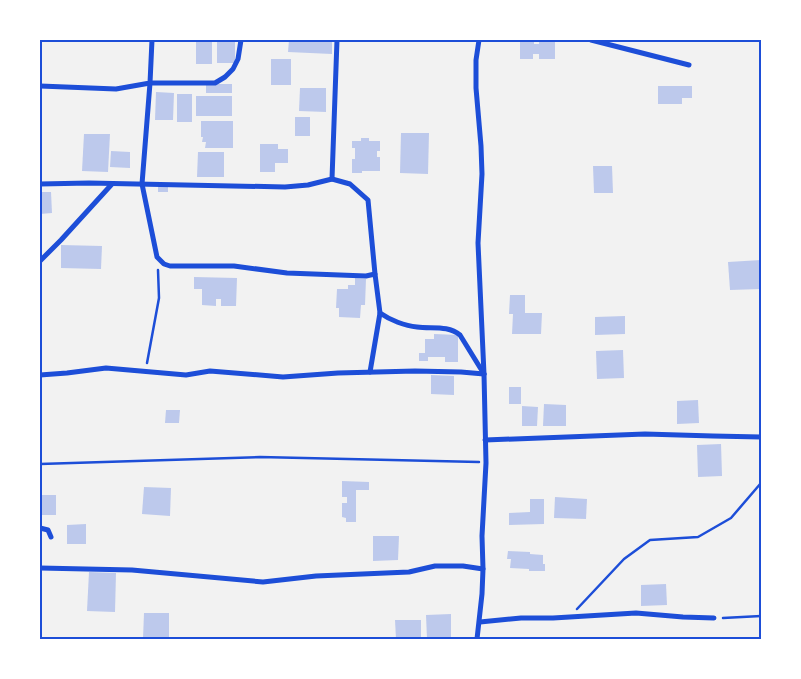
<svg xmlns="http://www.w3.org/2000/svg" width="801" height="679" viewBox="0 0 801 679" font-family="'Roboto Condensed',sans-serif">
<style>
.building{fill:#bdc9ec}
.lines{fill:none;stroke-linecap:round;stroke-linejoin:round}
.path{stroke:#1d4ed8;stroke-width:2.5}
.minor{stroke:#1d4ed8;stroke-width:5}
.neatline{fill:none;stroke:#1d4ed8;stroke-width:2}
</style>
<rect width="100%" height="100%" fill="#f2f2f2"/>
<!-- building -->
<g class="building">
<rect x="196" y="40" width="16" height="24"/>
<rect x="217" y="40" width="18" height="23"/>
<polygon points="289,40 303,40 303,42 316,42 316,40 332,40 332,54 288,52"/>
<polygon points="520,40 534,40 534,44 539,44 539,40 555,40 555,59 539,59 539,54 533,54 533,59 520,59"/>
<rect x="271" y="59" width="20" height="26"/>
<rect x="206" y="84" width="26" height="9"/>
<polygon points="658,86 692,86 692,98 682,98 682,104 658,104"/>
<polygon points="300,88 326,88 326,112 299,111"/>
<polygon points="156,92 174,93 173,120 155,120"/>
<rect x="177" y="94" width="15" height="28"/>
<rect x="196" y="96" width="36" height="20"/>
<rect x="295" y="117" width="15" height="19"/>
<polygon points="201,121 233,121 233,148 205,148 206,142 202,142 203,137 201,137"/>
<polygon points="401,133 429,133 428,174 400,173"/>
<polygon points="84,134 110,134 108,172 82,171"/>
<polygon points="361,138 369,138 369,141 380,141 380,151 377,151 377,157 380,157 380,171 362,171 362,173 352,173 352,159 355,159 355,148 352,148 352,141 361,141"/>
<polygon points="260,144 278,144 278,149 288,149 288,163 275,163 275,172 260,172"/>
<polygon points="111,151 130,152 130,168 110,167"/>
<polygon points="198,152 224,152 224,177 197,177"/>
<polygon points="593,166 612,166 613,193 594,193"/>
<rect x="158" y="186" width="10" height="6"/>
<polygon points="40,192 51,192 52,213 40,214"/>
<polygon points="61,245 102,246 101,269 61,268"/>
<polygon points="761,260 761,289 730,290 728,262"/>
<polygon points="194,277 237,278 236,306 221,306 221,299 216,299 216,306 202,305 202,289 194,289"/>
<polygon points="355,278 366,279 365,305 361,305 360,318 339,317 339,308 336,308 337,289 348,289 348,285 355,285"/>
<polygon points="510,295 525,295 525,313 542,313 541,334 512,334 513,314 509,314"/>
<polygon points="625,316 625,334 595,335 595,317"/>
<polygon points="434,334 458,335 458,362 445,362 445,357 428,357 428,361 419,361 419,353 425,353 425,339 434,339"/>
<polygon points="623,350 624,378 597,379 596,351"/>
<polygon points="431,375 454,376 454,395 431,394"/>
<rect x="509" y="387" width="12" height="17"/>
<polygon points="698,400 699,423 677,424 677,401"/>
<polygon points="544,404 566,405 566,426 543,426"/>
<polygon points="522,406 538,407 537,426 522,426"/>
<polygon points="166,410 180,410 179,423 165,423"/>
<polygon points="721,444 722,476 698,477 697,445"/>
<polygon points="342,481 369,482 369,490 356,490 356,522 346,522 346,518 342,517 342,503 347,503 347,497 342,497"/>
<polygon points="144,487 171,488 170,516 142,514"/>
<rect x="40" y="495" width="16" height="20"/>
<polygon points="555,497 587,499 586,519 554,518"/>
<polygon points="530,499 544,499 544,524 509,525 509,513 530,512"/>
<polygon points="86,524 86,544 67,544 67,525"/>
<polygon points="373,536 399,536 398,560 373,561"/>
<polygon points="508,551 530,552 530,554 543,555 543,564 545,564 545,571 529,571 529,569 510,568 511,559 507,559"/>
<polygon points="89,572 116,573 115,612 87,611"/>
<polygon points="666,584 667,605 641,606 641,585"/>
<polygon points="144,613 169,613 169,639 143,639"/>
<polygon points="451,614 451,639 427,639 426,615"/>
<polygon points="395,620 421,620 421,639 396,639"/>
</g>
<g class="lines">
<!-- path -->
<g class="path">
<polyline points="147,363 159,298 158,270"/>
<polyline points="40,464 260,457 479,462"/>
<polyline points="577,609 624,559 650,540 698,537 731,518 761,483"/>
<polyline points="723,618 761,616"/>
</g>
<!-- minor -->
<g class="minor">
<path d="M241 40 238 59 233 69 225 77 215 83H150L142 184 157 257 164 264 170 266H234L287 273 366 276 375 274 380 313C390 320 405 326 417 327 432 329 448 325 460 335L484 374"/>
<polyline points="591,40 689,65"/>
<polyline points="40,86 116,89 150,83 152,40"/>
<polyline points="332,179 350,184 368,200 375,274"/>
<polyline points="40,184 89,183 285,187 308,185 332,179 337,40"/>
<polyline points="40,261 61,240 112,184"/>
<polyline points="370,372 380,313"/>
<polyline points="40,375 67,373 106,368 186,375 210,371 283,377 338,373 415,371 461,372 484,374"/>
<polyline points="485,440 645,434 713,436 761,437"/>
<polyline points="40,528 48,530 51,537"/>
<polyline points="40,568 132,570 263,582 316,576 409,572 435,566 463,566 483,569"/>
<polyline points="480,622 521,618 553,618 636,613 683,617 714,618"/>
<polyline points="477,639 482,594 483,569 482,536 486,463 484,374 478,243 482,174 481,146 476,88 476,60 479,40"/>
</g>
</g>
<!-- border -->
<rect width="801" height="679" fill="none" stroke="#ffffff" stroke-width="82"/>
<rect x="41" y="41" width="719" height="597" class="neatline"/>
</svg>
